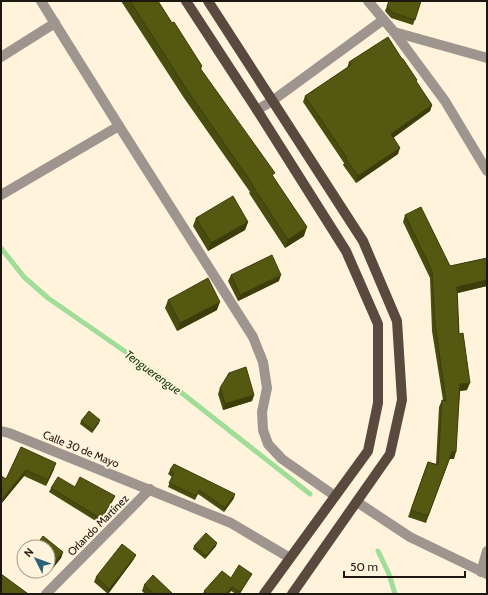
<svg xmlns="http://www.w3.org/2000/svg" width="488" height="595" viewBox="0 0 488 595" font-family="Cabin,sans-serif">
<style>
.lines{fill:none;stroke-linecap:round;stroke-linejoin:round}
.stream{stroke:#9fdd98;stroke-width:5}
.minor{stroke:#9f958f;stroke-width:10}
.primary{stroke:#5a493e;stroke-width:10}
.wall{fill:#484c0e}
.shaded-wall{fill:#3b3e0b}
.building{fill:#545810;stroke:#3b3e0b}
.labels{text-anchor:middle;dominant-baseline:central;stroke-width:4;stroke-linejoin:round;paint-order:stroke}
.street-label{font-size:11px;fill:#1c170f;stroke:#fff3db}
.water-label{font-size:12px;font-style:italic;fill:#0f380b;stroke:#fff3db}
</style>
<rect width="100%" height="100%" fill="#fff3db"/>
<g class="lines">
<!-- stream -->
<g class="stream">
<polyline points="1,248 24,277 48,298 159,375 310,494"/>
<polyline points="378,551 389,574 395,594"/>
</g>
<!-- minor -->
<g class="minor">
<polyline points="41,1 119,126 253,337 263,362 267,388 262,412 263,430 268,444 282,459 335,496"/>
<polyline points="368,1 394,32 445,101 487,171"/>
<polyline points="394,32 487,58"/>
<polyline points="1,57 55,23"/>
<polyline points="257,110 272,101 383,20"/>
<polyline points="1,195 119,126"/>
<polyline points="1,431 9,433 231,523 290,558"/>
<polyline points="357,502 410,537 487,574"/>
<polyline points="481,572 487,551"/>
<polyline points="46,594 150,489"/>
</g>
<!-- primary -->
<g class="primary">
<polyline points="186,1 257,110 346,251 378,324 378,403 368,451 264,594"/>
<polyline points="208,1 363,241 397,321 402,400 390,454 292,594"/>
</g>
</g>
<!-- wall -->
<g class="wall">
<polygon points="121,1 158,1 172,23 202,66 201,70 273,176 304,236 285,248 249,193 250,192 184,98"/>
<polygon points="389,1 421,1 413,25 391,18 385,11"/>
<polygon points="349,62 416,82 432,105 430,111 394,137 398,154 356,183 343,165 344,163 303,102 305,96 347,68"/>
<polygon points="405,215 450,266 487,258 487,286 457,293 459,334 467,390 460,391 454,459 449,459 426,523 408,517 428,462 436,464 439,407 442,400 443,400 432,331 430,278 403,222"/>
<polygon points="196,218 248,222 245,230 208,251 193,226"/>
<polygon points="231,275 279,281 238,301 228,281"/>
<polygon points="168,300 217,310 177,331 165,308"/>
<polygon points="220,388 254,395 252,401 223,410 218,394"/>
<polygon points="81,421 99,423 92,433 80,424"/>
<polygon points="21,447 54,469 46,486 24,476 1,504 1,476 6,479"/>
<polygon points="170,470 234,498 224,512 198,494 195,500 168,487 172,477 168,474"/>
<polygon points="75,487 115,496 113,500 99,523 49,492 51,488"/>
<polygon points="194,546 216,546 205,559 193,549"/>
<polygon points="48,547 63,552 61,558 53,568 48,565"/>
<polygon points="134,559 108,594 94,582 96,577"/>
<polygon points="252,574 250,577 240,594 236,594 231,591 228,594 203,594 204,591 231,578"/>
<polygon points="144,585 173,594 145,594 142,591"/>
</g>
<!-- shaded-wall -->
<g class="shaded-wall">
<polygon points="432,105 430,111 389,141 391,134"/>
<polygon points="400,148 398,154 356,183 358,176"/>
<polygon points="248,222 245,230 208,251 211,243"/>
<polygon points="307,227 304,236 285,248 288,240"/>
<polygon points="281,275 279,281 238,301 240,295"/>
<polygon points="487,280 487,286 454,294 457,287"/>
<polygon points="220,302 217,310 177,331 180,323"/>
<polygon points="470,383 467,390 458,391 460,384"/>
<polygon points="254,395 252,401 223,410 225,404"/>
<polygon points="100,420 99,423 92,433 93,430"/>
<polygon points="452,452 456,452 454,459 449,459 426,523"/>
<polygon points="56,463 54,469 46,486 48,480"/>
<polygon points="26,470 24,476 1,504 1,501"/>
<polygon points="235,494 234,498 224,512 225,508"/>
<polygon points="115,496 113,500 99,523 101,519"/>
<polygon points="217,543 216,546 205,559 206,556"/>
<polygon points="63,552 61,558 53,568 55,562"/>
<polygon points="136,555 134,559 108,594 109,589"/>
<polygon points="232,587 231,591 228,594 226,594"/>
</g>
<!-- building -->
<g class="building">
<polygon points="130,1 158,1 172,23 174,22 202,66 200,68 275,173 272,175 307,227 288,240 252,185 253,185 187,90"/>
<polygon points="389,1 421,1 415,20 393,13 387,6"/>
<polygon points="388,37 402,59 403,59 417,80 416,81 432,105 391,134 400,148 358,176 346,159 347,158 305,96 351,65 349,62"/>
<polygon points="233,196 248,222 211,243 196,218"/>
<polygon points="421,207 450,266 487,258 487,280 457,287 459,334 463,333 470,383 460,384 456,452 452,452 428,516 411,510 428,462 438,465 442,400 446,401 435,324 432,271 405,215"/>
<polygon points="272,255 281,275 240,295 231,275"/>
<polygon points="208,278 220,302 180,323 168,300"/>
<polygon points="246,367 254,395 225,404 220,388 229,373"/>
<polygon points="89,411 100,420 93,430 81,421"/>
<polygon points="21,447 56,463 48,480 26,470 1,501 1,476 6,479"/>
<polygon points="174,464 235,494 225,508 199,490 196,496 169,483 174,473 170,470"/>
<polygon points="58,477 75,487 80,477 115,496 101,519 51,488"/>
<polygon points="206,533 217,543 206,556 194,546"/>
<polygon points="43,536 63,552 55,562 48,557 48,547 35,547"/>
<polygon points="122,544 136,555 109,589 96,577"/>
<polygon points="239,565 252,574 240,592 232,587 226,594 206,594 206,593 204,591 222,571 231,578"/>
<polygon points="1,574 27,593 27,594 3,594 1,592"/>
<polygon points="153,575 173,594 154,594 144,585"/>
</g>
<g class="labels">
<!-- street labels -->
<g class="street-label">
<text transform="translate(81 449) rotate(22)">Calle 30 de Mayo</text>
<text transform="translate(98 525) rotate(-45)">Orlando Martínez</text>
</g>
<!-- water labels -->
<g class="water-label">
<text transform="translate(153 372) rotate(36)">Tenguerengue</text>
</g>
</g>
<!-- border -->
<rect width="488" height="595" fill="none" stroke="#1c170f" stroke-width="4"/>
<!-- north arrow -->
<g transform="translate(36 559) rotate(312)"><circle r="19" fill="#fff3db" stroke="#a49b89"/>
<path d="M0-3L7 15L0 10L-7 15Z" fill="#29637c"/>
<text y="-6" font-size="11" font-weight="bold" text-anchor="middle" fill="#1c170f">N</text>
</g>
<!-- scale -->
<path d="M344 571v6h121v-6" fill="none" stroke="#1c170f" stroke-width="2"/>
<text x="350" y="571" font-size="12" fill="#1c170f" stroke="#fff3db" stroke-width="3" paint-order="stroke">50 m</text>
</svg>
